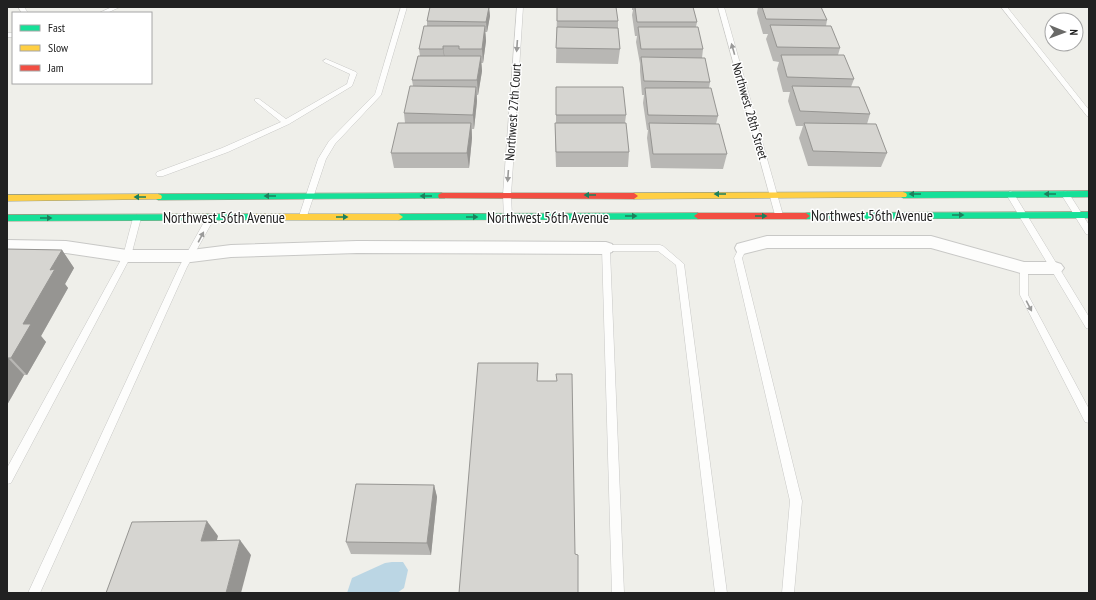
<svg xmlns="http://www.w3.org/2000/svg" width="1096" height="600" viewBox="0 0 1096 600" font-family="'PT Sans Narrow',sans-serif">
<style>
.water{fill:#bbd6e4}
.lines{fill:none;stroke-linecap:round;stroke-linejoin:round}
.lane-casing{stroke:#c8c8c6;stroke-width:1}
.street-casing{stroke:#c8c8c6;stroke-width:2}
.fast-casing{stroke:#959b80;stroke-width:1}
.slow-casing{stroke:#959b80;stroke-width:1}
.jam-casing{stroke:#959b80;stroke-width:1}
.lane{fill:#fdfdfc;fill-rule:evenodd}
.street{fill:#fdfdfc;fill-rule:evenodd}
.fast{fill:#16e098;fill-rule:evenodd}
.slow{fill:#ffcf43;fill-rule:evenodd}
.jam{fill:#f24e42;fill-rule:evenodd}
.wall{fill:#b8b7b4}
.shaded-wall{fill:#969592}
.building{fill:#d6d5d1;stroke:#969592}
.oneway{fill:#9a9a99}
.oneway2{fill:#1c805c}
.labels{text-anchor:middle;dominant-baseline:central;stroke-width:3;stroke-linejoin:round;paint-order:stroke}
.far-street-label{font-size:13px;fill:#212121;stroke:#fff}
.street-label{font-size:15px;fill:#212121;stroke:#fff}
</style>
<rect width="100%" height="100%" fill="#efefea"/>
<!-- water -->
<polygon class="water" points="392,562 403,562 408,570 404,588 397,593 347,593 352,578 385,563"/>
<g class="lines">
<!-- lane casing -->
<g class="lane-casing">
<g id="lane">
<polygon points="18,7 24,7 28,13 22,13"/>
<polygon points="112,7 120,7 107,13 99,13"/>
<polygon points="401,7 407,7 381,95 335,144 326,159 307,216 303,219 300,218 299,216 318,159 329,141 375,94"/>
<polygon points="517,7 523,7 511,195 512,217 508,220 504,217 503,195"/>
<polygon points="718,7 724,7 783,215 782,217 776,217 775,215"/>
<polygon points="1001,7 1007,7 1089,110 1089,117 1087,116"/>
<rect x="7" y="33" width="6" height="4"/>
<polygon points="326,59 356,72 357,73 352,86 289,124 228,152 163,176 157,176 156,174 157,172 222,148 281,122 255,101 255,99 259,99 286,119 347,84 350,74 324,62 323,61"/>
<polygon points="1010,191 1013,192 1089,317 1089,329 1086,328 1006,194"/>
<polygon points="1065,191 1068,192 1089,225 1089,235 1086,234 1061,194"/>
<polygon points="211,214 215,217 187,267 40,593 28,593 179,267 208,215"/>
<polygon points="137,215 141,218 131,256 11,483 7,484 7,468 123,256 133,218"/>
<polygon points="606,245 660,245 663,246 684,264 727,593 715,593 676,265 658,251 610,251 624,593 612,593 602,248"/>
<polygon points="743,245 747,248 742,258 802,501 794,593 782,593 790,501 734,258 740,246"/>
<polygon points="1024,265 1028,268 1028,295 1089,409 1089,423 1085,422 1020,295 1020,268"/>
</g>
</g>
<!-- street casing -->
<g class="street-casing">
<g id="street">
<polygon points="767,236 931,236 1024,262 1055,262 1061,264 1064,268 1061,272 1055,274 1024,274 931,248 767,248 743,254 737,252 735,248 737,244"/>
<polygon points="7,240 66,241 127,250 191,250 231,245 357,241 606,242 612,244 614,248 612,252 606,254 357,253 231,257 191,262 127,262 66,253 7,252"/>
</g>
</g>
<!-- fast casing -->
<g class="fast-casing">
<g id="fast">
<polygon points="1089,191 1089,197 903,198 899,195 903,192"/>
<polygon points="442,193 446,196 445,198 158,200 154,197 158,194"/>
<polygon points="1089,212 1089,218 806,219 802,216 806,213"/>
<polygon points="698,213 702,216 698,219 399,220 395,217 399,214"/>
<polygon points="254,214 258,217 254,220 7,221 7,215"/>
</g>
</g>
<!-- slow casing -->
<g class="slow-casing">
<g id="slow">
<polygon points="903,192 906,193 907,195 906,197 634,199 630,196 634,193"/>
<polygon points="158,194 161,195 162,197 161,199 7,201 7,195"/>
<polygon points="254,214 399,214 403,217 399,220 254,220 250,217"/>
</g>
</g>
<!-- jam casing -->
<g class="jam-casing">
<g id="jam">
<polygon points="442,193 634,193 638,196 634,199 439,198 438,196 439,194"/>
<polygon points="698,213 806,213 810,216 806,219 698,219 694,216"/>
</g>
</g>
<!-- lane -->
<use href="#lane" class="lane"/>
<!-- street -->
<use href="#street" class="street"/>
<!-- fast -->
<use href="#fast" class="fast"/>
<!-- slow -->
<use href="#slow" class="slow"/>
<!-- jam -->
<use href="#jam" class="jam"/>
</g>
<!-- wall -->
<g class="wall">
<polygon points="430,7 490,7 489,9 490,16 487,32 485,32 486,41 483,63 481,63 482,71 478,95 477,95 477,101 474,129 472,129 472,138 469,168 394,168 391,153 405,123 404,113 413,86 412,80 420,56 419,49 427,26 427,21"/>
<polygon points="557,7 618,21 618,28 620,49 618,64 556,63"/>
<polygon points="632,7 693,7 697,22 696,27 703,49 702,58 710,82 709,88 718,116 716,124 727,154 723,169 651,168 647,138 648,130 647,130 643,103 644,95 642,95 640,71 640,64 636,42 637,36 635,36 632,15 633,10 632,10"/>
<polygon points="757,7 821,7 827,20 826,26 840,48 838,55 854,79 851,87 870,114 867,124 887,153 881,167 808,166 799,138 803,126 796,126 788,101 790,92 783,92 777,69 779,62 773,61 766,39 768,34 763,34 757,13 758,7"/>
<polygon points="556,87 626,115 625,123 629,152 628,167 556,167 555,137 555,123 556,123"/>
<polygon points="7,249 62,250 74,268 65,284 68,288 41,336 46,342 27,375 24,375 7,405"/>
<polygon points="434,485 437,497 431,555 351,554 346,542"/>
</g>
<!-- shaded-wall -->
<g class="shaded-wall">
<polygon points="489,7 490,16 487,32 486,22"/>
<polygon points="485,26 486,41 483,63 482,49"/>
<polygon points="443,46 445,60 445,63 443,49"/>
<polygon points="481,56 482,71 478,95 477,80"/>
<polygon points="476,87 477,101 474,129 473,115"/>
<polygon points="471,123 472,138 469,168 467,153"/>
<polygon points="62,250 74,268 65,284 68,288 41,336 46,342 27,375 11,358 23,324 50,270"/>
<polygon points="8,358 24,375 7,405 7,359"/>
<polygon points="434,485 437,497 431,555 427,543"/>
<polygon points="207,521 218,536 213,555 201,541"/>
<polygon points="240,540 251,555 241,593 226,593"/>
</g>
<!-- building -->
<g class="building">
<polygon points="430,7 489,7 486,22 427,21"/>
<polygon points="557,7 616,7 618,21 557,21"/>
<polygon points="635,7 693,7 697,22 637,22"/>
<polygon points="762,7 821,7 827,20 766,19"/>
<polygon points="770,25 831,26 840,48 777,47"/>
<polygon points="424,26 485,26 482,49 459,49 459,46 443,46 443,49 419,49"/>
<polygon points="557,27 618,28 620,49 556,48"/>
<polygon points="638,27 698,27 703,49 641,49"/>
<polygon points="781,55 844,55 854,79 787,77"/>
<polygon points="418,56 481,56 477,80 412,80"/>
<polygon points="641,57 705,58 710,82 644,81"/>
<polygon points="410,86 476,87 473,115 404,113"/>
<polygon points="792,86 859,87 870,114 800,111"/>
<polygon points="556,87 623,87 626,115 556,115"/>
<polygon points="645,88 711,88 718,116 648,115"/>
<polygon points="398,123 471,123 467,153 391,153"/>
<polygon points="555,123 626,123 629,152 556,152"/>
<polygon points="649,123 719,124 727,154 653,154"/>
<polygon points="804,123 876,124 887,153 813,151"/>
<polygon points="7,249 62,250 50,270 55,269 23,324 31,324 11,358 8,358 7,359"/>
<polygon points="478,363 538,363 537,381 557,381 556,374 572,374 575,554 578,555 578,593 459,593"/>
<polygon points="356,484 434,485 427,543 346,542"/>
<polygon points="207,521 201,541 240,540 226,593 106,593 132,522"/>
</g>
<!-- one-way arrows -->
<defs><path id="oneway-solid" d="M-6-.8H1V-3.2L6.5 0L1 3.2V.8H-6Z"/></defs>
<g class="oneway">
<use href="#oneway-solid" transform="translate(517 46) rotate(94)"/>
<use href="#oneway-solid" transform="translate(733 49) rotate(-106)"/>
<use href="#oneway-solid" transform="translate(508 176) rotate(94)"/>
<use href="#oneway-solid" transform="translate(201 237) rotate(-62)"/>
<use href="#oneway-solid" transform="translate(1029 306) rotate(62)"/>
</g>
<g class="oneway2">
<use href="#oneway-solid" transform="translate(720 194) rotate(180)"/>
<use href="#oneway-solid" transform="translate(915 194) rotate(180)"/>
<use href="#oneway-solid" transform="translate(1050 194) rotate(-180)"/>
<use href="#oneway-solid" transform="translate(590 195) rotate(180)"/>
<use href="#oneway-solid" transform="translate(270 196) rotate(180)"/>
<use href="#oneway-solid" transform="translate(426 196) rotate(180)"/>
<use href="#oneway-solid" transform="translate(140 197) rotate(180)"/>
<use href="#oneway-solid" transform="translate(958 215)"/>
<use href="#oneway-solid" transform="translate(631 216)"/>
<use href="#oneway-solid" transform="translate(761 216)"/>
<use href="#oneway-solid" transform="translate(342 217)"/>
<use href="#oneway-solid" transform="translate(472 217)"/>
<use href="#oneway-solid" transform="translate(46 218)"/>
</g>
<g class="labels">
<!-- far-street labels -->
<g class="far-street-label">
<text transform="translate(750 111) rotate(74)">Northwest 28th Street</text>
<text transform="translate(513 112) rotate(-86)">Northwest 27th Court</text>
</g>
<!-- street labels -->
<g class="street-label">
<text x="872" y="215">Northwest 56th Avenue</text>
<text x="224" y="217">Northwest 56th Avenue</text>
<text x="548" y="217">Northwest 56th Avenue</text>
</g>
</g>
<!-- border -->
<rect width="1096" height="600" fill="none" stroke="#212121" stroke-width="16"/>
<!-- legend -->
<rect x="12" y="12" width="140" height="72" fill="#ffffff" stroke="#a6a6a6"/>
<rect x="20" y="25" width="20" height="6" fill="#16e098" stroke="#a6a6a6"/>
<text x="48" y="32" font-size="12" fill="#212121">Fast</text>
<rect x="20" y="45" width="20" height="6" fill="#ffcf43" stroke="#a6a6a6"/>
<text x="48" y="52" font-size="12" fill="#212121">Slow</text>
<rect x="20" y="65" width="20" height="6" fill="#f24e42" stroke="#a6a6a6"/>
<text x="48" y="72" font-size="12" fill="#212121">Jam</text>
<!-- north arrow -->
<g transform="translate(1064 32) rotate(91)"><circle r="19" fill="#ffffff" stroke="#a6a6a6"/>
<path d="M0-3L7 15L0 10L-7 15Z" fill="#696967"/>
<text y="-6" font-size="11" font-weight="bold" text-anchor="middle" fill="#212121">N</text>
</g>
</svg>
